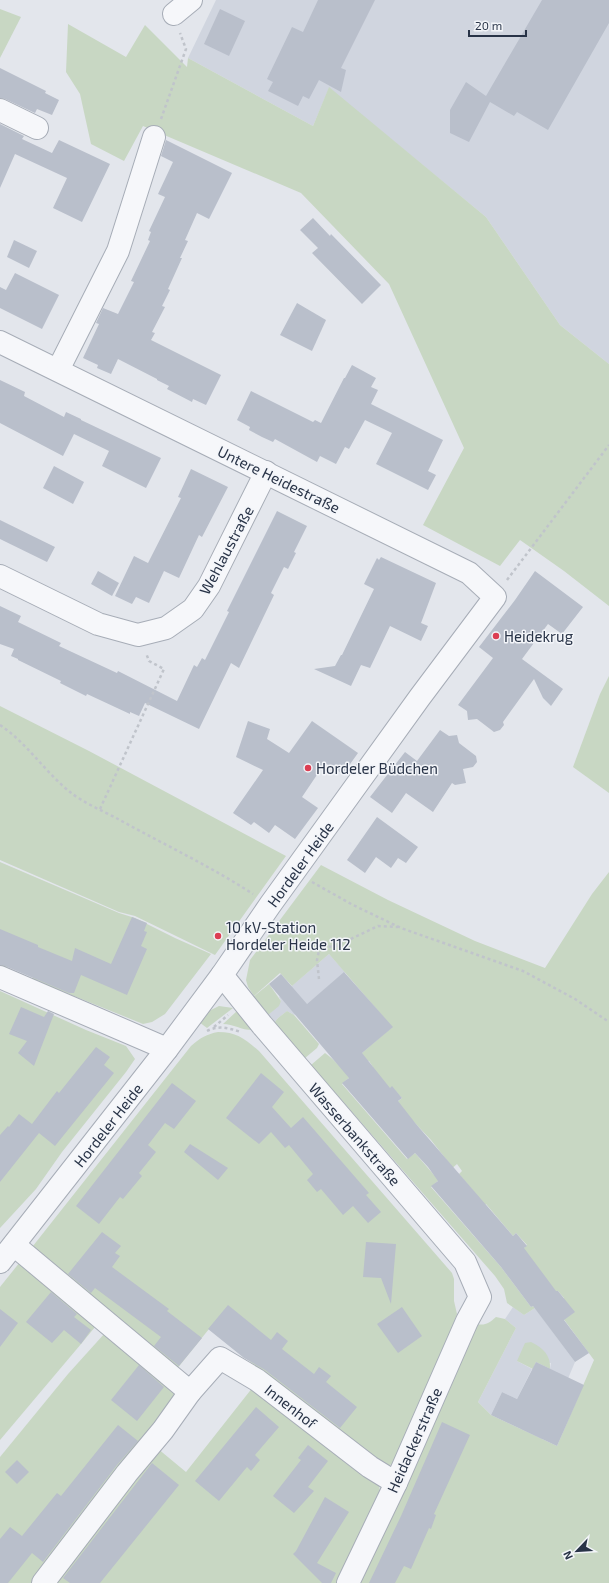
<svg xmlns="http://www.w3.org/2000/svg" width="609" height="1583" viewBox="0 0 609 1583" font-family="'Exo 2',sans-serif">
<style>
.built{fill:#d0d5df}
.green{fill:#c8d7c3}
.building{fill:#b9bfcb}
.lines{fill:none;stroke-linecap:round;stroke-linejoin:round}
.minor-casing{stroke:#a7adb7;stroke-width:24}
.path{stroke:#c0c4cb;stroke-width:2.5;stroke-dasharray:3 3;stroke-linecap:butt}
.minor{stroke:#f6f7fa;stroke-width:22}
.poi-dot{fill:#dc3d52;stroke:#f3f5f9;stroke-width:1.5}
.labels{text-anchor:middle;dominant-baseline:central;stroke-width:3;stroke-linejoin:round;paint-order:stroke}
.street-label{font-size:15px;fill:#283347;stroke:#f3f5f9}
.poi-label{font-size:15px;fill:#283347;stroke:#f3f5f9;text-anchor:start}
</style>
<rect width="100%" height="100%" fill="#e3e6ec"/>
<!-- built -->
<g class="built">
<polygon points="216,0 609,0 609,364 560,325 486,217 329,88 313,126 188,58"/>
<polygon points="329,954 345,972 294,1015 287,1011 278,1018 274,1023 268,1015 281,1001 279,997"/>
<polygon points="513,1307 524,1315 535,1308 575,1362 542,1440 521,1429 550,1369 551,1363 517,1361 532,1369 517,1399 502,1392 491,1415 478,1402 516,1328 505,1319"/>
</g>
<!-- green -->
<g class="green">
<polygon points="0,9 21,17 0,58"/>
<polygon points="68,24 126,57 145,25 187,67 188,58 313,126 329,87 486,217 560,325 609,364 609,606 564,571 520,540 500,566 423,525 464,448 389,284 301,193 143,126 124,161 91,144 80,94 66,72"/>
<polygon points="609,676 609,793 573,767 600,694"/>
<polygon points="0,706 89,751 286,856 215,955 135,916 119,912 0,860"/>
<polygon points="0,862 119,913 135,918 175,938 211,954 165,1014 152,1022 143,1024 32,979 39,962 8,963 6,968 0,965"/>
<path d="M321 865 388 900 475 941 545 968 592 894 609 872V1583H358L472 1323C484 1326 487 1325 496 1317L505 1319 516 1328 478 1402 491 1415 557 1446 594 1360 554 1306 564 1298 558 1291 556 1292 523 1249 527 1245 516 1233 513 1236 486 1204 470 1218 461 1207 476 1194 459 1174 462 1171 457 1164 431 1187 501 1267 531 1307 533 1306 535 1308 524 1315 507 1303 504 1289 495 1276 311 1065 325 1053C335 1060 341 1069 351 1076L342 1084 407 1159 415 1153 434 1175 449 1163 431 1140 396 1103 402 1098 392 1087 387 1091 370 1070 373 1067 369 1061 355 1059 392 1027 329 954 292 986 280 973 254 996 248 987 246 980 250 960Z"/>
<polygon points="269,984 281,1001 279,1006 268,1015 253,997"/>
<polygon points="0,991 86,1030 126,1046 135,1059 126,1072 62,1152 36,1189 0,1228"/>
<polygon points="219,1006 233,1008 207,1028 199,1022 207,1012"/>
<path d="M237 1011 254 1030C243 1031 234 1024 223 1024Z"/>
<polygon points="287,1011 294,1015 319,1044 317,1048 305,1058 274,1023 278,1018"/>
<path d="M218 1032C237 1032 245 1039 259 1051L452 1273 454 1279V1301L457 1314 436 1370 394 1462 389 1466H382L209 1329 176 1370 29 1251 191 1046C200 1038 207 1034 218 1032Z"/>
<polygon points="20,1262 96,1324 95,1327 81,1344 0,1440 0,1287"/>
<polygon points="105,1333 179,1391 35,1583 0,1583 0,1457 68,1374"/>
<path d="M531 1342C543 1348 551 1355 550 1369L536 1362 533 1369 517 1361 525 1343Z"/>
<polygon points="253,1387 379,1485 380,1491 338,1583 51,1583 157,1448 186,1472"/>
</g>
<!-- building -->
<g class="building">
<polygon points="318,0 375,0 341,68 346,70 341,92 319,80 309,99 303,96 298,106 268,91 273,82 267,79 292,27 303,32"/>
<polygon points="542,0 609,0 609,23 548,130 517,112 514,116 490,102 469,142 450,133 450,110 466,82 486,96"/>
<polygon points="220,9 245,21 229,56 204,44"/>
<polygon points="0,68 46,91 45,93 59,100 52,115 37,109 35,113 5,99 0,98"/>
<polygon points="0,124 24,136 22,139 52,153 59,140 110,164 82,222 53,208 67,178 15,154 0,188"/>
<polygon points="166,140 232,173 209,219 197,213 185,240 188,241 180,258 182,258 168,289 170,290 162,306 165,307 152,332 155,333 151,340 221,375 206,405 193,399 192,402 167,389 169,386 157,380 157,379 118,359 111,374 97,368 98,365 83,358 99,324 96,323 103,308 118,314 134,282 131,281 150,241 148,240 151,232 149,231 165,197 158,194 173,162 161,156"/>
<polygon points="313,218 330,236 331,234 381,285 362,304 312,253 318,248 300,230"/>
<polygon points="14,240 37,251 29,268 7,257"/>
<polygon points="15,273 59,295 42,329 0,308 0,287 6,290"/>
<polygon points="297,303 326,320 312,351 280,335"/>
<polygon points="352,365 376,378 371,387 378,390 371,404 443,440 428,471 436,475 428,490 376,464 392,433 365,420 349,449 345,447 336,464 320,456 317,462 275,439 273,442 262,437 249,430 250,427 237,420 251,391 313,422 315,420 321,423 344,378 345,378"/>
<polygon points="0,380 25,392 24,396 64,417 66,412 81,419 81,420 161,458 146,488 102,466 109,451 74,434 63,456 0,423"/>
<polygon points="54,466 84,482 73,504 43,488"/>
<polygon points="191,469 228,487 202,537 199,535 179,578 164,571 149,603 136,597 132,604 115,596 134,556 148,563 181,498 178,497"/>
<polygon points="277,511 307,526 294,552 296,553 288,569 284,567 271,593 274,595 239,668 231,663 199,729 145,703 139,716 130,712 130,714 87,694 86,696 60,683 61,681 18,660 18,659 11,656 14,649 0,644 0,606 21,616 18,622 61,643 59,646 117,673 118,671 177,701 194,665 197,667 202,658 205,660 229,612 227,611"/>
<polygon points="0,520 55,547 47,562 0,539"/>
<polygon points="381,557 436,583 421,623 428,626 421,641 390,626 370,668 361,665 351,686 314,669 335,666 341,655 342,655 374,589 364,584 377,558 379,560"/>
<polygon points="98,571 119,583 112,596 91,584"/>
<polygon points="535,571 583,607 562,634 548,624 522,659 563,689 551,706 543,698 534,679 503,722 504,725 500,730 494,732 477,719 468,720 467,711 458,705 493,658 479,647 515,600"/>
<polygon points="248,721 270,729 267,739 289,753 312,721 358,753 343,774 325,763 302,797 318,808 295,839 275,825 269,833 254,822 251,825 233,813 263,770 236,757"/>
<polygon points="440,730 449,736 457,735 459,743 476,756 477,762 473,767 463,769 466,783 455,785 452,783 433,812 406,793 392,813 370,797 405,752 417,761"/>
<polygon points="377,817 418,847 406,863 398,858 391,868 376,857 365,873 347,860"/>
<polygon points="132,917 147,923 144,931 147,932 141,946 147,949 127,995 81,975 74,993 69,993 5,966 0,965 0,929 38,945 38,947 72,961 75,948 111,964"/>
<polygon points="344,972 393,1027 362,1053 390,1088 392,1086 402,1098 398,1101 416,1124 513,1236 516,1233 527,1246 524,1248 556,1291 558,1291 575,1312 564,1320 589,1353 575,1362 533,1306 531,1307 501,1267 431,1186 438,1181 428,1167 415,1153 408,1159 342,1083 349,1078 269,984 281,974 307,1004"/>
<polygon points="21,1007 44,1017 48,1011 54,1014 34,1066 18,1053 27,1041 9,1034"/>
<polygon points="96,1047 110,1057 104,1065 114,1073 55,1146 39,1133 0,1182 0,1135 8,1126 9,1127 19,1114 32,1124 57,1091 59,1093"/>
<polygon points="261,1073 284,1092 272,1107 291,1128 303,1117 369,1193 366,1195 381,1212 368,1223 353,1206 343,1215 321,1189 317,1192 307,1180 313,1174 289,1145 285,1148 271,1132 259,1144 226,1118"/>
<polygon points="172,1083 196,1101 174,1129 165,1123 148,1145 156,1152 139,1173 142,1176 123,1199 120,1197 99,1224 76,1206"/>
<polygon points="190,1144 228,1168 218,1180 184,1152"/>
<polygon points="102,1232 121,1246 115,1253 120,1256 112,1267 169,1309 167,1311 202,1338 179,1366 154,1346 161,1337 95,1288 91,1293 68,1274"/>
<polygon points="366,1242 396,1244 391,1304 381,1278 363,1277"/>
<polygon points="51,1292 77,1314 74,1317 91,1330 81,1344 64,1330 52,1343 26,1322"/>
<polygon points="228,1305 271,1340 277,1332 288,1341 282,1349 314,1374 319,1367 331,1376 326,1382 357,1407 340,1428 265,1370 244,1358 208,1329"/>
<polygon points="402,1307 422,1336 398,1353 377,1324"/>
<polygon points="0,1309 18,1323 0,1347"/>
<polygon points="536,1362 584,1385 557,1446 491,1415 502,1392 517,1399"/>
<polygon points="139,1365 164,1387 137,1421 111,1400"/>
<polygon points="256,1407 279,1427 255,1455 260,1460 251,1471 247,1467 219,1501 195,1481"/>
<polygon points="442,1422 470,1435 434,1514 436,1515 431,1529 429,1528 411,1569 404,1566 395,1583 369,1583 401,1516"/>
<polygon points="118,1425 138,1441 117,1465 43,1562 32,1553 8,1583 0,1583 0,1539 10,1527 22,1536 57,1493 61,1496"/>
<polygon points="308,1445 328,1461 308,1487 314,1491 294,1513 273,1496 301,1460 298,1458"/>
<polygon points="17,1460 29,1472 17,1484 5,1472"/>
<polygon points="152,1463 179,1485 100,1583 70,1583 63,1578"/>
<polygon points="325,1497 349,1512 317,1563 336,1573 331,1583 322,1583 293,1554 296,1551"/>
</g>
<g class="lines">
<!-- minor casing -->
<g class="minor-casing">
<g id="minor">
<polyline points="174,14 191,0"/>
<polyline points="0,110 37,128"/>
<polyline points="0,342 469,573 495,597 420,697 270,905 222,975 167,1049 0,1262"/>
<polyline points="58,370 118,251 154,137"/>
<polyline points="0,576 98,624 138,635 166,628 193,609 209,586 266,472"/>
<polyline points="222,975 262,1025 465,1262 480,1297 467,1321 396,1483 348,1583"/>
<polyline points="0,977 167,1049"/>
<polyline points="14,1245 190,1392 220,1358 257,1380 370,1467 396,1483"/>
<polyline points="43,1583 127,1473 163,1430 190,1392"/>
</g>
</g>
<!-- path -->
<g class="path">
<polyline points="161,119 186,49 180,33"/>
<polyline points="507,580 609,445"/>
<path d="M0 725C27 743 45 772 70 792 82 802 103 811 118 819 163 844 210 866 253 894"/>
<polyline points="100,809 164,669 149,661 146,653"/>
<polyline points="312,882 353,905 401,928 523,971 575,999 609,1022"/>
<polyline points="319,979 317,960 320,946 334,947 378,926 398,927"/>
<polyline points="214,1027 228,1015"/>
<path d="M207 1031C219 1025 228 1028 241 1032"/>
</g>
<!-- minor -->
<use href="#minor" class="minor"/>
</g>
<!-- markers -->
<g class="poi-dot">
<circle cx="496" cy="636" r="4"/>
<circle cx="308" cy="768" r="4"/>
<circle cx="218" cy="936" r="4"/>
</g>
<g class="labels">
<!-- street labels -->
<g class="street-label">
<text transform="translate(279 479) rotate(26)">Untere Heidestraße</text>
<text transform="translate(226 550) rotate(-62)">Wehlaustraße</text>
<text transform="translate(300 864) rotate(-54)">Hordeler Heide</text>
<text transform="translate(108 1125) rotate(-52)">Hordeler Heide</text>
<text transform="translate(355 1134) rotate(49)">Wasserbankstraße</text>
<text transform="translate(291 1406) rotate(38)">Innenhof</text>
<text transform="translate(414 1440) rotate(-66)">Heidackerstraße</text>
</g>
<!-- poi labels -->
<g class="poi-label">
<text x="504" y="636">Heidekrug</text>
<text x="316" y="768">Hordeler Büdchen</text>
<text x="226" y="927">10 kV-Station<tspan x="226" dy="17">Hordeler Heide 112</tspan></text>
</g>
</g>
<!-- north arrow -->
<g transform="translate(577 1551) rotate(245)" stroke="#f3f5f9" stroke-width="3" paint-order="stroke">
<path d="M0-3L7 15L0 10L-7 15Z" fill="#283347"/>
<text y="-6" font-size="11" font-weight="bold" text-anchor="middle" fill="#283347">N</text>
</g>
<!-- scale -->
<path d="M469 30v6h57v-6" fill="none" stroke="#283347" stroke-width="2"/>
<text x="475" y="30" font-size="12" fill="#283347" stroke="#f3f5f9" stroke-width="3" paint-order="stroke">20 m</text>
</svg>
